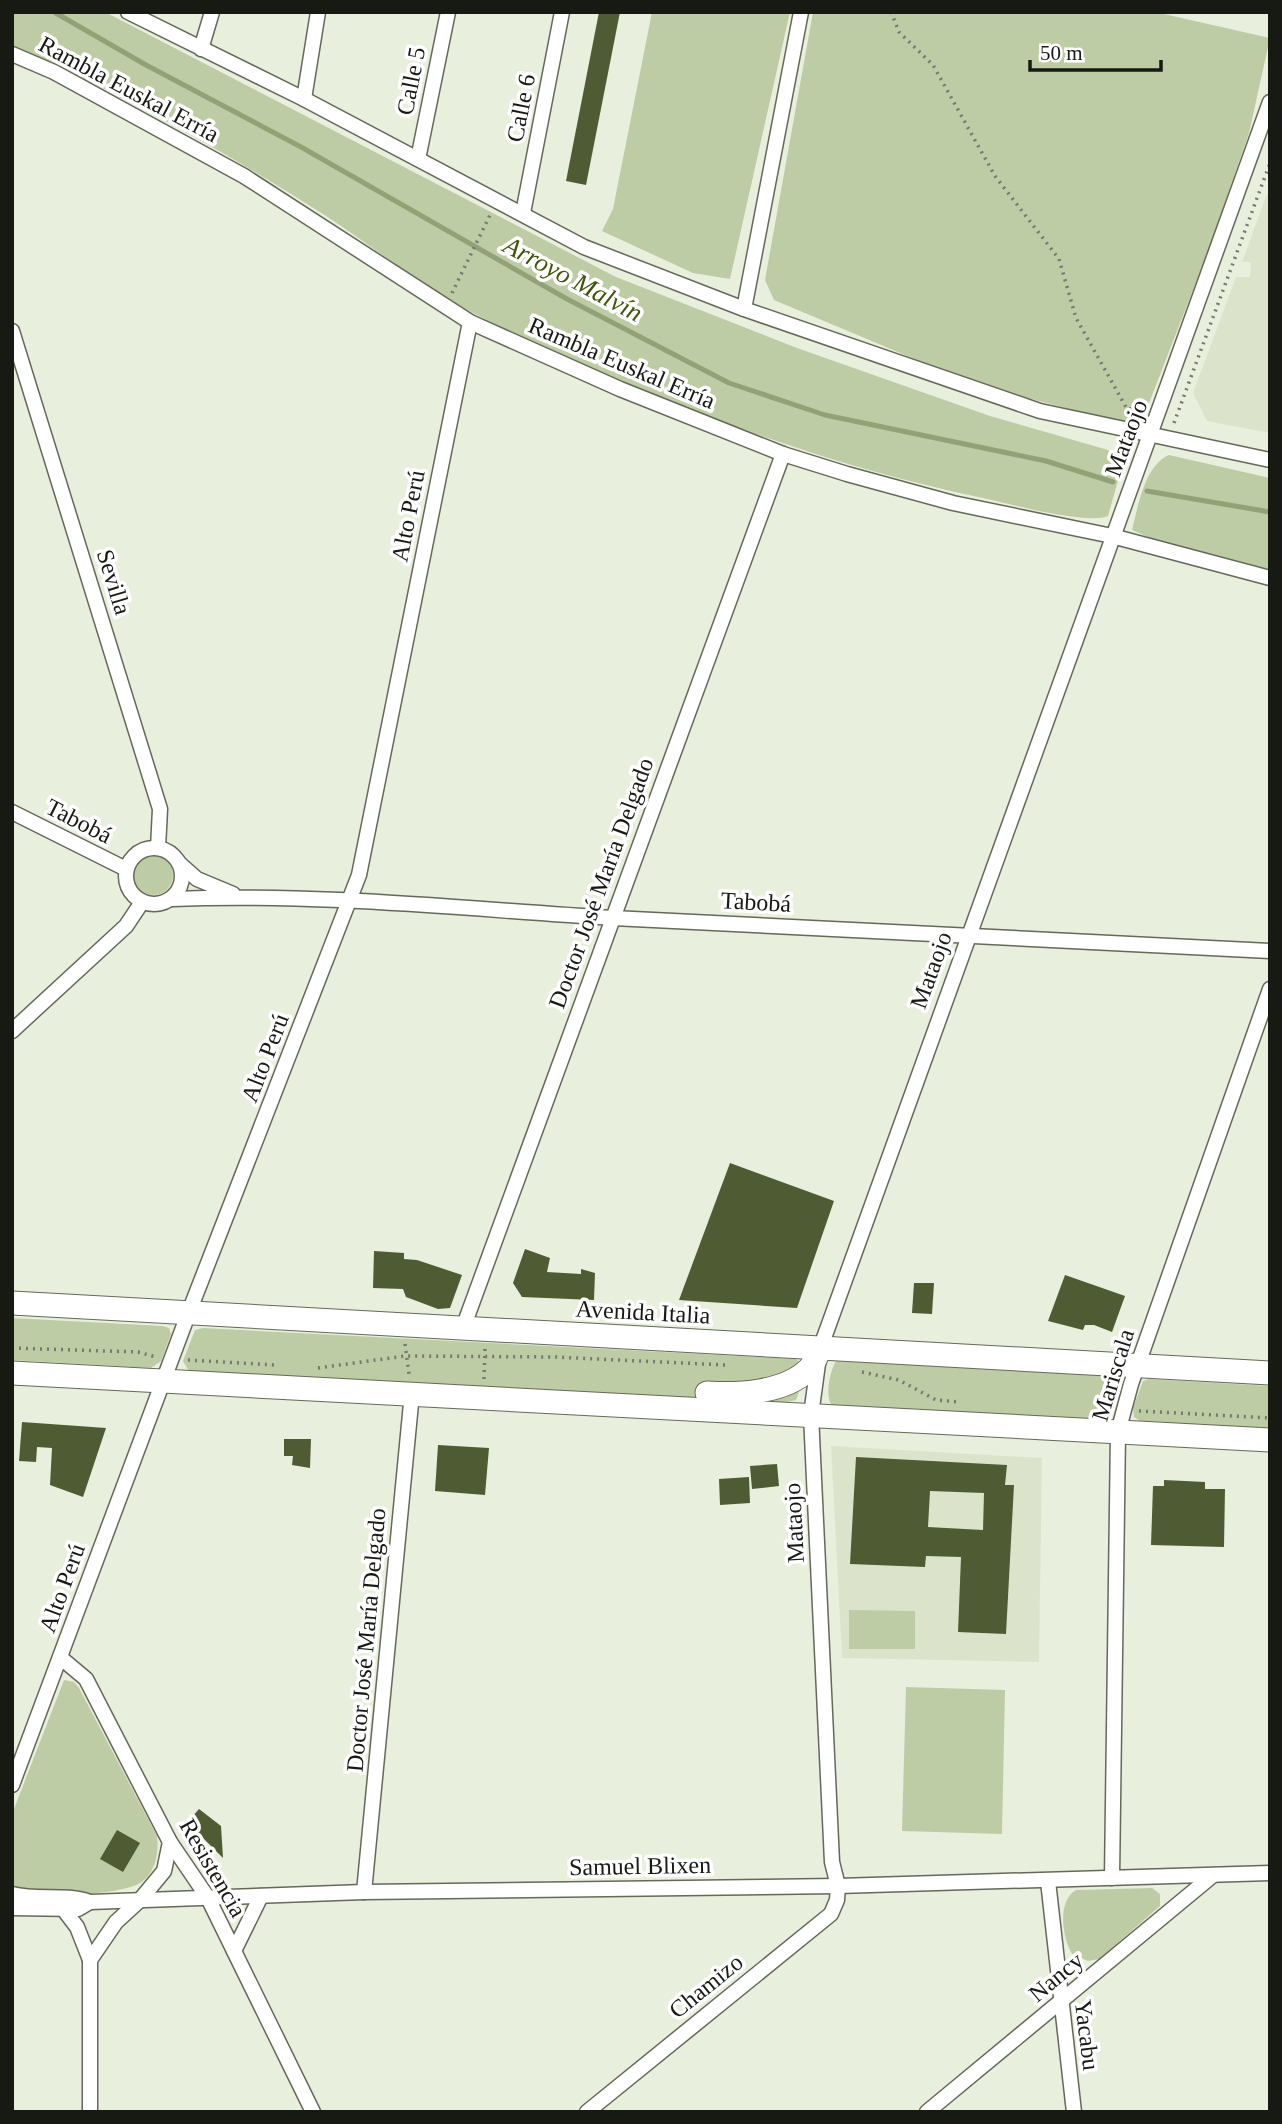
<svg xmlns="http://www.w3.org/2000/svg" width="1282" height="2124" viewBox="0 0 1282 2124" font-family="'Times New Roman',serif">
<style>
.built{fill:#dbe4cb}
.green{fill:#becca5}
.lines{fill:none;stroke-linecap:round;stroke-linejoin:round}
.stream{stroke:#93a276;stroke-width:5}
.building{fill:#4f5c33;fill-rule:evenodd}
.street-casing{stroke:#64695a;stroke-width:17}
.primary-casing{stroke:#64695a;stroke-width:25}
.path{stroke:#75796e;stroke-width:3.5;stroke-dasharray:2 5;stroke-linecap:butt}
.street{stroke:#fff;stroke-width:14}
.primary{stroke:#fff;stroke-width:23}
.labels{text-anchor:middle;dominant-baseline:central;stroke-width:7;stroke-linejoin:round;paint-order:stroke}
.street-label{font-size:24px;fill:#171913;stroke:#fff}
.water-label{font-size:26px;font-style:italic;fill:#41530d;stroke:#fff}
</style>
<rect width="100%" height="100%" fill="#e8efdd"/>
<!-- built -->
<g class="built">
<polygon points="1270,186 1270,433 1207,421 1193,393 1236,277 1250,277 1251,262 1242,262"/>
<polygon points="831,1446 1042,1458 1039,1662 842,1658"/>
</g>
<!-- green -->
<g class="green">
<path d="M12 12H105L616 277 797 348 990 416 1108 450 1123 463 1108 516C1086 525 1010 504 983 498 839 468 700 418 566 356 529 339 491 324 457 304 411 277 370 245 326 216 226 152 120 93 12 45Z"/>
<polygon points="652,12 790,12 730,279 693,273 602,231 613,209"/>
<polygon points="813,12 1155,12 1270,38 1249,133 1207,254 1144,416 1128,424 974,384 774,300 765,280"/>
<path d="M1169 455 1270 478V571L1181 551 1132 530C1138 506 1145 465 1169 455Z"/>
<circle cx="153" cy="875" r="20"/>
<polygon points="12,1318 163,1326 169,1328 171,1334 161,1361 151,1368 12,1360"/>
<polygon points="203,1328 796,1359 802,1364 802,1383 796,1400 783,1403 189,1371 183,1361 195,1330"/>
<path d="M836 1361 1100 1375 1112 1380 1117 1389 1107 1414 1095 1420 838 1407 831 1404C825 1394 830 1371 836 1361Z"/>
<polygon points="1149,1379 1270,1386 1270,1430 1140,1421 1134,1417 1133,1408 1143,1381"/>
<polygon points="849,1610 915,1611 915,1649 849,1649"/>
<path d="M64 1680 74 1682 79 1688 157 1836C159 1852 156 1870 143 1881 126 1896 29 1900 12 1885V1814Z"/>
<polygon points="906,1687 1005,1690 1002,1834 902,1831"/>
<path d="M1152 1888 1160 1894V1906L1099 1959 1088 1961 1072 1954C1062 1937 1057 1901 1076 1890Z"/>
</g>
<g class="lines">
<!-- stream -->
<g class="stream">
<polyline points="54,12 146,65 301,147 567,299 729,383 825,415 1046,461 1113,482"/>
<polyline points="1147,491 1270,512"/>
</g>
</g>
<!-- building -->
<g class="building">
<polygon points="599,12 620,12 586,185 566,181"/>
<polygon points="730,1163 834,1201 797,1308 679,1300"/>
<polygon points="525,1249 550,1258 547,1272 581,1274 581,1269 595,1273 594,1300 522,1297 513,1283"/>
<polygon points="374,1251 404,1253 404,1259 417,1260 462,1275 450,1308 438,1309 406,1297 403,1289 373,1288"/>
<polygon points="1065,1275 1125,1296 1112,1332 1094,1325 1085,1325 1083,1330 1048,1321"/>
<polygon points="914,1283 934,1283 932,1314 912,1313"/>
<polygon points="22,1422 106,1428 83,1497 50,1485 52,1448 37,1447 36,1462 19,1461"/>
<polygon points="284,1439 311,1439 310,1468 292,1465 293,1456 284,1456"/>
<polygon points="438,1445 489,1448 485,1495 435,1491"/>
<path d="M856 1457 1007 1465 1005 1485H1014L1006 1634 958 1632 961 1557 926 1556 925 1567 850 1564ZM930 1491 984 1493 983 1530 928 1527Z"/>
<polygon points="777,1464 779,1486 752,1489 750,1466"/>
<polygon points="749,1477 750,1503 720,1505 719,1479"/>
<polygon points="1164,1480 1205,1482 1205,1489 1225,1489 1224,1547 1151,1545 1153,1486 1164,1486"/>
<polygon points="199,1809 221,1826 223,1858 190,1825 191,1818"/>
<polygon points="117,1830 140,1843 123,1872 100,1859"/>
</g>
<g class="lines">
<!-- street casing -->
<g class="street-casing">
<g id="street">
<polyline points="128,12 304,99 584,247 744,309 1040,411 1270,460"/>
<polyline points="201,49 212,12"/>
<polyline points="12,54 54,72 244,176 470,322 620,389 783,454 847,474 953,503 1112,536 1270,578"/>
<polyline points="304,99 318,12"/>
<polyline points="418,159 448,12"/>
<polyline points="523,213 562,12"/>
<polyline points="744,309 801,12"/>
<polyline points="12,331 160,809 158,848"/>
<polyline points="12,812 126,869"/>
<circle cx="154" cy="876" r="28"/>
<polyline points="180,864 197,879 233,894"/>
<path d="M172 899C320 893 466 909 613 918 832 930 1051 941 1270 951"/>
<polyline points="12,1031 126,926 142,902"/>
<polyline points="463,1328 783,454"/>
<polyline points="61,1658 86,1679 170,1842 208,1898 313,2112"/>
<polyline points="12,1785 189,1312 359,875 470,322"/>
<polyline points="1112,1878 1118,1432 1131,1384 1270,989"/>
<polyline points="1048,1881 1074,2112"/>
<polyline points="364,1892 412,1393"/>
<path d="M12 1894C38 1901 65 1893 90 1902L364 1892 838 1886 1270 1873"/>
<polyline points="12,1908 78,1909 90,1902"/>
<polyline points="64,1910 77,1927 90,1960"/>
<polyline points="234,1951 261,1896"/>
<polyline points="90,2112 90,1960 116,1922 140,1900 164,1871 170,1842"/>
<polyline points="587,2112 831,1914 837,1900 838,1886 832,1862 811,1415 820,1349 1270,102"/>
<polyline points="927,2112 1212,1876"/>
</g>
</g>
<!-- primary casing -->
<g class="primary-casing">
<g id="primary">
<polyline points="12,1303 1270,1373"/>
<polyline points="12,1373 1270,1440"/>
<path d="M707 1393C738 1395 785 1393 809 1369 814 1364 817 1355 820 1349"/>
</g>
</g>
<!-- path -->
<g class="path">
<polyline points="891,12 899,32 933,65 995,176 1059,259 1076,318 1127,409 1139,408"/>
<polyline points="452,293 490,215"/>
<polyline points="1174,423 1270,163"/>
<polyline points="405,1344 409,1374"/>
<polyline points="12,1348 138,1352 156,1357"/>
<polyline points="188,1360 275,1365"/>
<polyline points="318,1368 405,1356 555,1357 725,1365"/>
<polyline points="862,1372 899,1380 936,1400 960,1402"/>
<polyline points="484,1379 485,1349"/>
<polyline points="1139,1411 1270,1418"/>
</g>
<!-- street -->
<use href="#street" class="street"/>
<!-- primary -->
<use href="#primary" class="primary"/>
</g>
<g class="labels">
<!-- street labels -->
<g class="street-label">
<text transform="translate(411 81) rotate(-79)">Calle 5</text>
<text transform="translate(129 89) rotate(28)">Rambla Euskal Erría</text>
<text transform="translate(521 108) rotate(-79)">Calle 6</text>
<text transform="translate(622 363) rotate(23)">Rambla Euskal Erría</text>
<text transform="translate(1126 438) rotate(-69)">Mataojo</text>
<text transform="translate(408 516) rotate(-79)">Alto Perú</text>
<text transform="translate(114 582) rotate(73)">Sevilla</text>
<text transform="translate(79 821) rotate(27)">Tabobá</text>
<text transform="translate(601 883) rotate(-70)">Doctor José María Delgado</text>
<text transform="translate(756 902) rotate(3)">Tabobá</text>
<text transform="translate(931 970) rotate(-70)">Mataojo</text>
<text transform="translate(265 1058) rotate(-69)">Alto Perú</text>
<text transform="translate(643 1312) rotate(3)">Avenida Italia</text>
<text transform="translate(1113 1375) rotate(-73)">Mariscala</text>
<text transform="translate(794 1523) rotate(-93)">Mataojo</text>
<text transform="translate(62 1588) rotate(-70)">Alto Perú</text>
<text transform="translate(366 1640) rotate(-85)">Doctor José María Delgado</text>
<text transform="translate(640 1866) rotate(-1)">Samuel Blixen</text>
<text transform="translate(213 1868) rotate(60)">Resistencia</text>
<text transform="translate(1056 1977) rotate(-40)">Nancy</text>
<text transform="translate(706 1986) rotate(-39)">Chamizo</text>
<text transform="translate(1087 2035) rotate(83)">Yacabu</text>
</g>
<!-- water labels -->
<g class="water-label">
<text transform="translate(573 279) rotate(28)">Arroyo Malvín</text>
</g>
</g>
<!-- border -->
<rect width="1282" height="2124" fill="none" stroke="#171913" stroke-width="28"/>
<!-- scale -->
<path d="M1030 60v10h131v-10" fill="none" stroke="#171913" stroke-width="3.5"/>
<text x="1040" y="60" font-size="21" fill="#171913" stroke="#ffffff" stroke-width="5" paint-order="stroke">50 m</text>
</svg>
